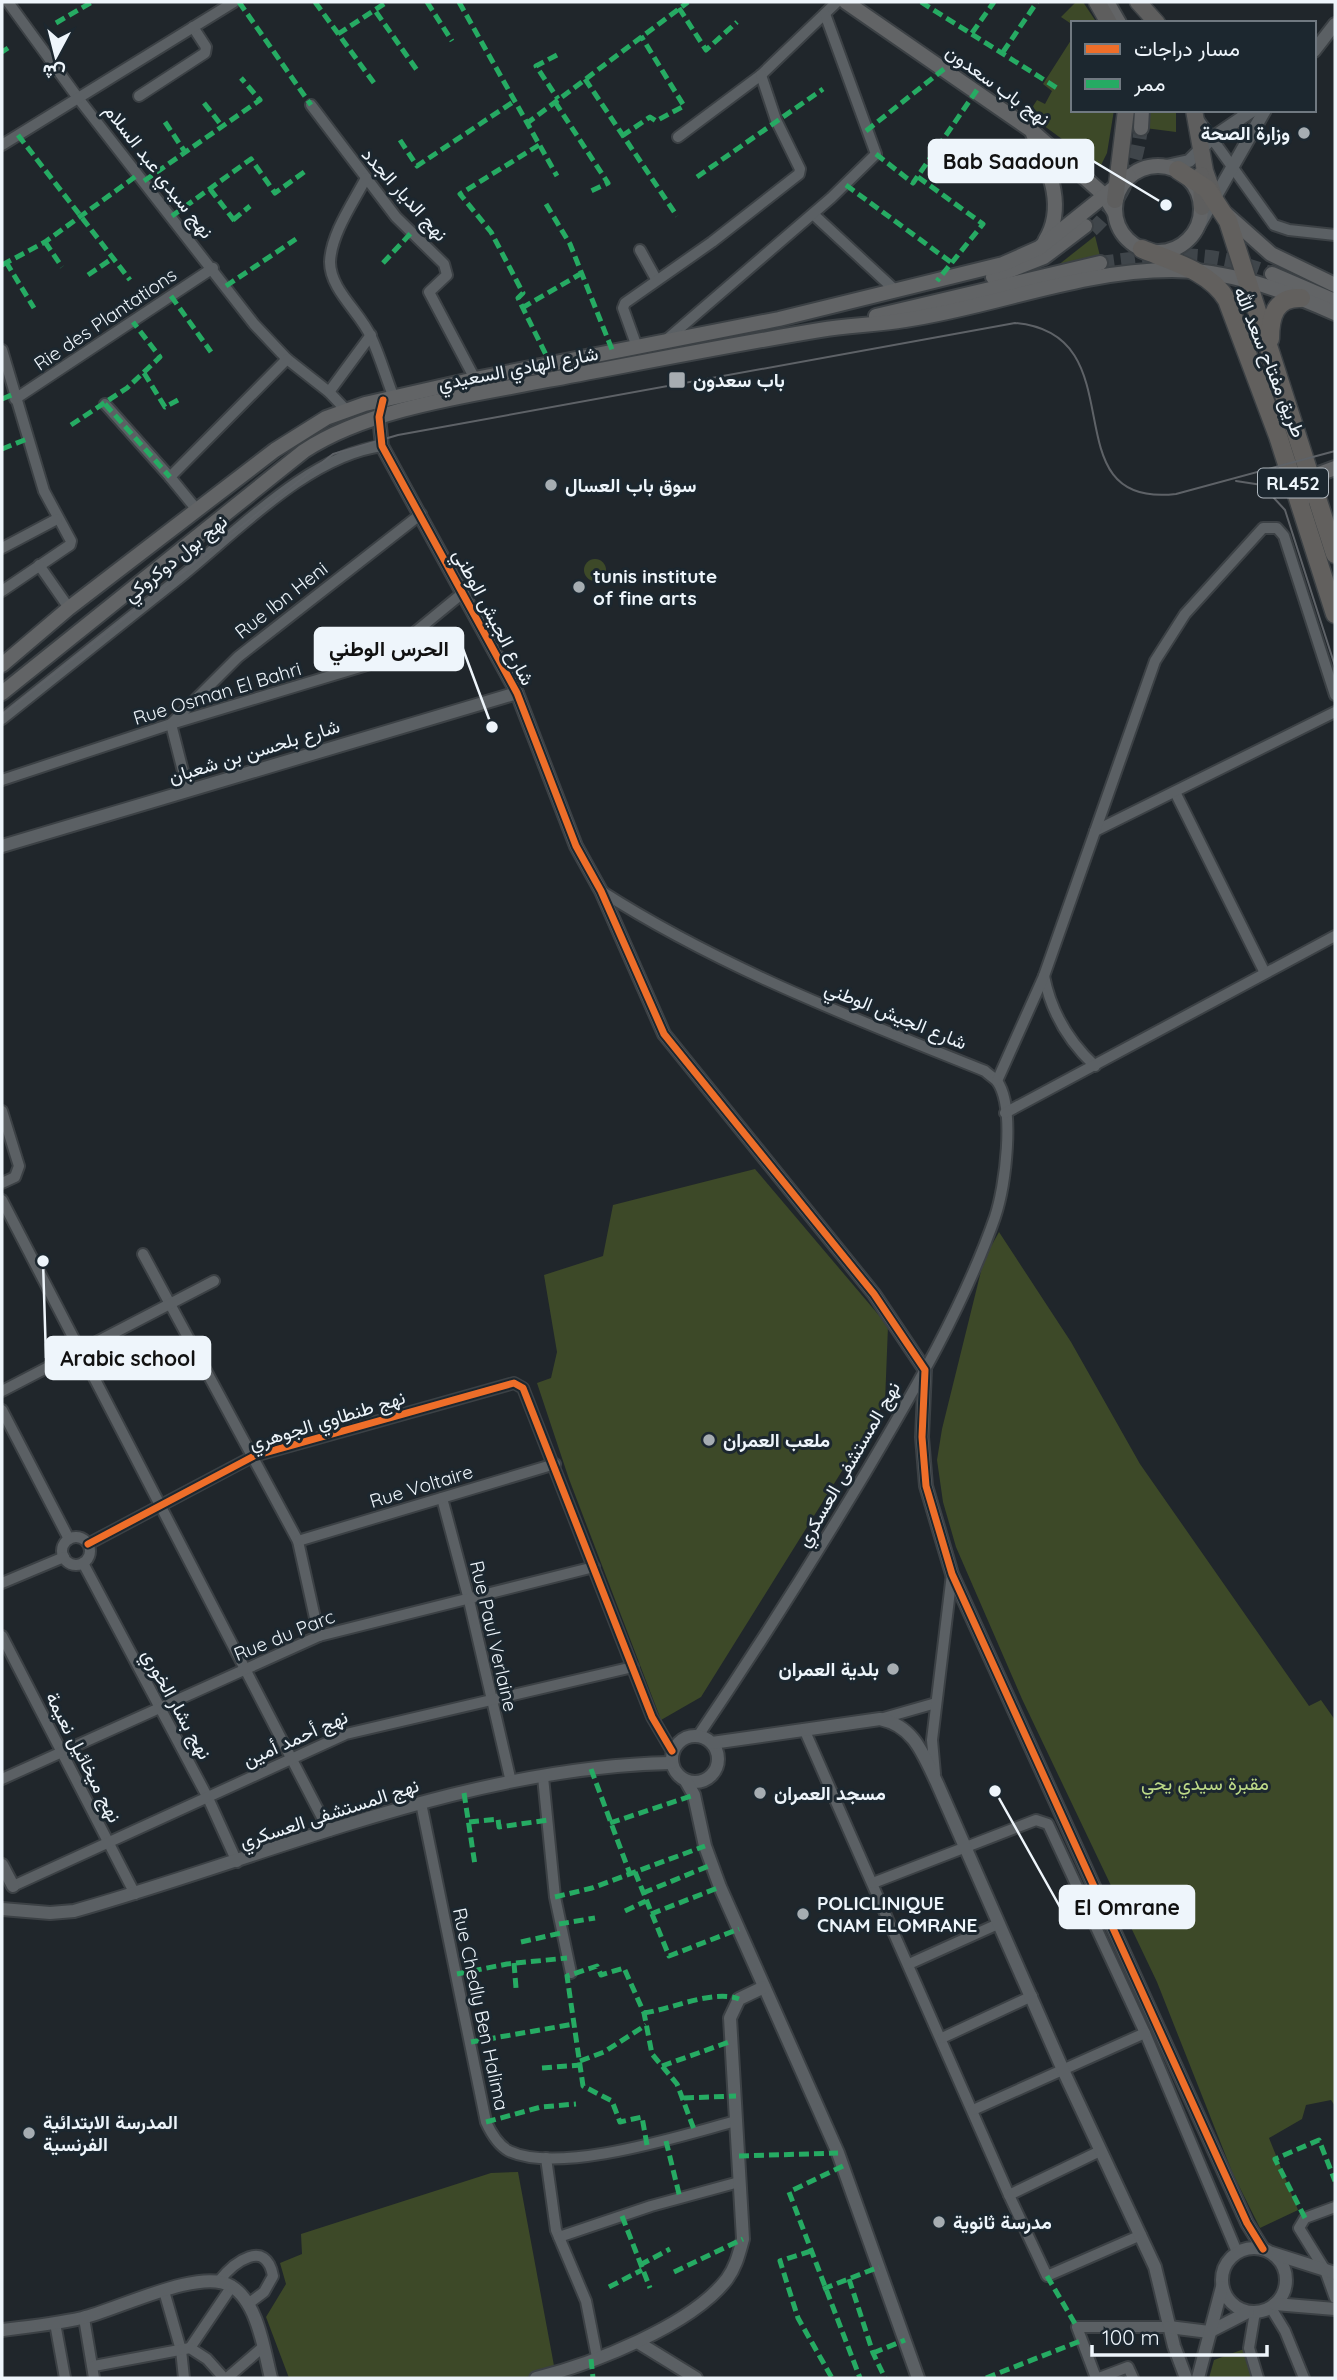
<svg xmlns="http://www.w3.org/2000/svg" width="1337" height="2380" viewBox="0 0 1337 2380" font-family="Quicksand,Vazirmatn,sans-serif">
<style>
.green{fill:#3d4928}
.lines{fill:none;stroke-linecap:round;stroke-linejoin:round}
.secondary-tunnel{stroke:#3f454a;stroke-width:14;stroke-dasharray:14 7;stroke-linecap:butt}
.minor-casing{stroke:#3c4145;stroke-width:14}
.tertiary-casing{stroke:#3c4145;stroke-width:16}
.secondary-casing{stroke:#3c4145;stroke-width:18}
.primary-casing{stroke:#3c4145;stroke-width:19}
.trunk-casing{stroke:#3c4145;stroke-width:21}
.minor{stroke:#5b6064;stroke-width:10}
.tertiary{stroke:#5b6064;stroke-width:12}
.secondary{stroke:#626466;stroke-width:14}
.primary{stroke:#5e5e5e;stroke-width:16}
.trunk{stroke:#62605e;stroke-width:18}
.tram{stroke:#5e6267;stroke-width:2}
.quiet{stroke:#26ab63;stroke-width:5;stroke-dasharray:10 5;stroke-linecap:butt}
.cycleway-casing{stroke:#1c272f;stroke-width:11}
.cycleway{stroke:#ee6e29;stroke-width:7}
.poi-dot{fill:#a6adb2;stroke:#1c272f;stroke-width:2.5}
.labels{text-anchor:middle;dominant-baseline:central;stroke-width:6;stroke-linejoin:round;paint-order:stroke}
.shield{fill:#1c272f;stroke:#afb7be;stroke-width:2}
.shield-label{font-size:18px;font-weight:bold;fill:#eef5fb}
.street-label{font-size:19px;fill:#eef5fb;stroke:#1c272f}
.poi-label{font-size:19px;font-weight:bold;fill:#eef5fb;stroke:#1c272f;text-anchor:start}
.park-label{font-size:19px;fill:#bdda88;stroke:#1c272f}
.leader{fill:none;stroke:#eef5fb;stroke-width:2.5}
.callout-dot{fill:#eef5fb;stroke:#1c272f;stroke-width:2.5}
.callout{fill:#eef5fb;stroke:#eef5fb;stroke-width:2.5}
.callout-label{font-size:21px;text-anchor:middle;font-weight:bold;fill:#111}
</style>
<rect width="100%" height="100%" fill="#20262b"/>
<!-- green -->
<g class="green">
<polygon points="1076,2 1083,2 1097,23 1073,25 1061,17"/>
<polygon points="1073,37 1073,110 1114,110 1107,153 1100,167 1028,114 1037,100 1045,104 1052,91 1043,84"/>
<polygon points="1147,110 1176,110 1176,132 1145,128"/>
<polygon points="1095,236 1100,256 1057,266"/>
<circle cx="595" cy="570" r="11"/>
<polygon points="755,1169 888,1326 885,1402 701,1697 661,1720 569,1479 537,1383 551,1378 557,1352 544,1275 603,1256 613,1205"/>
<polygon points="999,1232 1071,1342 1140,1464 1309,1706 1321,1700 1335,1720 1335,2106 1331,2100 1306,2105 1302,2119 1269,2138 1298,2210 1260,2228 1233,2174 1157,1982 1022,1699 956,1547 943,1502 937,1460 942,1429 984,1259"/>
<polygon points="518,2172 555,2371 523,2378 289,2378 266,2317 286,2284 280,2263 302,2254 301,2234 491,2173"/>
<polygon points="1244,2349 1255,2378 1209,2378 1214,2360"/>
</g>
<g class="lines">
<!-- secondary-tunnel -->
<g class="secondary-tunnel">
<path d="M1092 230C1123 202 1136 168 1141 128"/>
<path d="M1100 263C1165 254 1209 248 1272 274"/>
</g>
<!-- minor casing -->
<g class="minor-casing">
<g id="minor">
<polyline points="8,2 78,98 254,324 287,359 329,392 346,410"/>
<polyline points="139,96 205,53 206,47 193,27"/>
<polyline points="311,105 396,217 444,264 447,275 429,292 475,379"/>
<polyline points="1198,119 1274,225 1289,230 1335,235"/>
<polyline points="678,137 761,75 837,2"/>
<polyline points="2,145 234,2"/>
<path d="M366 178C353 203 331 234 330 262 330 290 361 313 371 337 380 356 386 378 394 398"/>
<polyline points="813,214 896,291"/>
<polyline points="640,250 656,279"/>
<polyline points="665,341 831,198 876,154 825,14"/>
<polyline points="637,347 623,308 625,303 712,242 799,174 800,169 776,120 761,75"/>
<polyline points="2,350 44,491 71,541 70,545 2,591"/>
<polyline points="329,392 371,335"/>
<polyline points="15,399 213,268"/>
<polyline points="105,404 170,477"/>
<polyline points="197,510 170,477 287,359"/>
<polyline points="2,548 57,519"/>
<polyline points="39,565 69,608"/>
<path d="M2 719C61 672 119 626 178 579 236 533 307 456 382 446"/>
<polyline points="2,780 171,724 380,661 464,592"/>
<polyline points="188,791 171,724 238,657 421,514"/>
<polyline points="1175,792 1265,973"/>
<polyline points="1095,831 1335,712"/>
<path d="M601 891C721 968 853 1018 985 1071 988 1074 994 1078 997 1081 1016 1108 1005 1187 995 1217 964 1306 914 1391 866 1472 812 1562 757 1649 698 1736"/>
<path d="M1044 976C1051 1012 1068 1041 1095 1066"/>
<polyline points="997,1081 1044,976 1155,661 1185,614 1263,528 1277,528 1284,536 1335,695"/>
<polyline points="2,1111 19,1166 15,1177 2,1183"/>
<polyline points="1005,1113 1335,936"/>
<polyline points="2,1200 329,1831"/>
<polyline points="143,1254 298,1541 319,1636"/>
<polyline points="2,1391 214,1281"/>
<polyline points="2,1410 69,1539"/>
<polyline points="442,1498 468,1596 511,1782"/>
<circle cx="76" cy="1551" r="14"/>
<polyline points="298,1541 555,1464"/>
<polyline points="88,1544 254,1456 514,1383 523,1388 652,1717 672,1751"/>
<polyline points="83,1563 208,1798 237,1862"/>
<polyline points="2,1583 64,1557"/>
<polyline points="2,1636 135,1894"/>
<polyline points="880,1719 936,1703"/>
<polyline points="804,1729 1009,2195 1047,2276 1141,2235"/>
<polyline points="935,1774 932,1740 952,1574"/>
<polyline points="543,1777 555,1897 571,1973"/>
<polyline points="2,1779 319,1636 594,1567"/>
<path d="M421 1803 486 2122C491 2133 498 2145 509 2151 560 2175 683 2135 736 2121"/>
<polyline points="873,1883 1036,1820 1048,1824 1145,2033 1237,2252"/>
<polyline points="13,1886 346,1734 633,1667"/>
<polyline points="909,1964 998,1924"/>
<polyline points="942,2038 1032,1996"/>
<polyline points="973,2110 1145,2033"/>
<polyline points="546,2158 556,2230 586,2301 597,2357"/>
<polyline points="1009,2195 1100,2151"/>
<polyline points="1335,2207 1305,2218 1299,2228 1325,2270 1335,2298"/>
<polyline points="559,2237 651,2206 739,2182"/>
<path d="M219 2281C234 2262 266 2238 273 2276L264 2292 248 2304"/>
<polyline points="164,2291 181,2350 184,2378"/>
<polyline points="1271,2308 1285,2331 1304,2378"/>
<polyline points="1255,2312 1249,2348 1258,2378"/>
<polyline points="84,2318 94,2378"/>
<polyline points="55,2323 65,2378"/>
<polyline points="190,2348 232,2286"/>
<polyline points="94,2366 190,2348 207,2359 224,2378"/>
<polyline points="227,2378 263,2347"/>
<polyline points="1096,2378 1077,2327 1169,2327"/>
<polyline points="1099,2378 1128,2367 1133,2378"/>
</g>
</g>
<!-- tertiary casing -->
<g class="tertiary-casing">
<g id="tertiary">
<polyline points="1314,51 1335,24"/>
<polyline points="1166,166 1189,161 1212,138 1253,110"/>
<polyline points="1197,229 1265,110"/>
<polyline points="383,400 379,417 382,446 517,693 576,846 601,891 664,1034 874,1294 925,1370 922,1437 926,1486 952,1574 1247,2223 1263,2249"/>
<polyline points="2,846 517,693"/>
<circle cx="695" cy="1759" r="23"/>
<path d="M712 1743 880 1719C914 1726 923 1754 937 1783L1063 2070 1155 2267 1174 2346 1186 2378"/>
<polyline points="686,1781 694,1795 705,1846 720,1887 838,2153 918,2378"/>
<polyline points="2,1865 13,1886"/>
<path d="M2 1909 50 1913 74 1911C270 1856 465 1767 671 1763"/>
<circle cx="1254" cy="2280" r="32"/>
<polyline points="1272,2253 1335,2273"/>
<polyline points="1275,2304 1335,2309"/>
<polyline points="1169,2327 1209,2332 1248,2312"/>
<path d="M2 2330C28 2327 55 2324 82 2318 117 2310 200 2267 231 2286 258 2302 264 2351 271 2378"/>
<polyline points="639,2343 696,2378"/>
<path d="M536 2378C592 2364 691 2326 727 2279 736 2267 739 2253 743 2239L730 2018 739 1999 764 1987"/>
<polyline points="1198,2378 1222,2287"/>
</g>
</g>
<!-- secondary casing -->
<g class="secondary-casing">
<g id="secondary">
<polyline points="846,2 1031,130 1104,195 1115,213"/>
<polyline points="1107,2 1119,23"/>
<polyline points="1141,128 1142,110"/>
<path d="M1033 134C1048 168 1067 206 1045 241"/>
<circle cx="1158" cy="209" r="43"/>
<polyline points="1226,214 1271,254 1335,285"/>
<polyline points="1272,274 1335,301"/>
<polyline points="993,277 1044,257 1085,226"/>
<polyline points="876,316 1100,263"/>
<polyline points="1301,506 1308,478 1335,468"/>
<polyline points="2,665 69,608 275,450 326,418 365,404 475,379 779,319 1003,264 1039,248 1129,176"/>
<path d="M2 693 304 451C369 408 471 395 548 380 639 363 729 345 820 330 848 325 877 325 905 320 994 307 1080 270 1172 270 1229 270 1283 290 1335 313"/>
</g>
</g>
<!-- primary casing -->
<g class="primary-casing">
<g id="primary">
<polyline points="1097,2 1109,23"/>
<polyline points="1138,2 1157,23"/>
<polyline points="1194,110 1205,171 1214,196"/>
<polyline points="1201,175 1202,207"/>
<polyline points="1115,200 1126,110"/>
</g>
</g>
<!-- trunk casing -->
<g class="trunk-casing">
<g id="trunk">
<polyline points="1178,170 1207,189 1228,221 1335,554"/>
<path d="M1142 249C1171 261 1210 271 1227 300L1278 436 1335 614"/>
<path d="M1270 339C1270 317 1275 297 1301 298"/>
</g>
</g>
<!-- minor -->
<use href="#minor" class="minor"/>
<!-- tertiary -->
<use href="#tertiary" class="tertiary"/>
<!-- secondary -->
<use href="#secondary" class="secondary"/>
<!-- primary -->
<use href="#primary" class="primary"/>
<!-- trunk -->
<use href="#trunk" class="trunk"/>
<!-- tram -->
<g class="tram">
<polyline points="1236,481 1262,485 1285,510 1335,666"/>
<path d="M2 715 333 454 398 435 1015 323C1141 334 1046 509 1176 494L1335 451"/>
</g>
<!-- quiet -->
<g class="quiet">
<polyline points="239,2 311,105"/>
<polyline points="315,2 374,83"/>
<polyline points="427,2 452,41"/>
<polyline points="459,2 557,176"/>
<polyline points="921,2 1057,88"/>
<polyline points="679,8 706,50 737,22"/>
<polyline points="376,12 419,73"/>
<polyline points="56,23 92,2"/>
<polyline points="972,33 994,2"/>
<polyline points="338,34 387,2"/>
<polyline points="2,52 8,48"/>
<polyline points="1003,52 1037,2"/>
<polyline points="557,55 536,66 558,99"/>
<polyline points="585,79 677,216"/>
<polyline points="555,102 608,183 589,192"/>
<polyline points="204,103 222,126"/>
<polyline points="165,122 185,152"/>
<polyline points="526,124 688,2"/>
<polyline points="866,131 944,69"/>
<polyline points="18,135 130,280"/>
<polyline points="622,136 650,117 656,121 684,106 641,36"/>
<polyline points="400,140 417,166 513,102"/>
<polyline points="539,145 460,194 491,232 523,293 518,298 551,365"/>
<polyline points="876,154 913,183 977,90"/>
<polyline points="697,177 823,89"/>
<polyline points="918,177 983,224 937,281"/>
<polyline points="144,181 260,100 241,78"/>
<polyline points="846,185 952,263"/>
<polyline points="210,189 237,224"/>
<polyline points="546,204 570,244 613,352"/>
<polyline points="172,216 251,159 275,193 307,170"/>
<polyline points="233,220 250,206"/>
<polyline points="45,242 62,267"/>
<polyline points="6,262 34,308"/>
<polyline points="383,263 412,232"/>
<polyline points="2,265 45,242 139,174"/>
<polyline points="88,275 113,258"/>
<polyline points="226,286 296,239"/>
<polyline points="171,296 211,352"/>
<polyline points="522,308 582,273"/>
<polyline points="144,373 165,407 178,400"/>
<polyline points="2,399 14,394"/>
<polyline points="105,404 170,477"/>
<polyline points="71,425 127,388 160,357 133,322"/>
<polyline points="2,449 27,439"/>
<polyline points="591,1769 630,1874"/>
<polyline points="464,1793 475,1865"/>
<polyline points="469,1822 498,1819 499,1827 548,1820"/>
<polyline points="610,1823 694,1795"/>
<polyline points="635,1872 669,1956 739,1929"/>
<polyline points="643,1893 711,1865"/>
<polyline points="555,1897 592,1888 705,1846"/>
<polyline points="625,1911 646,1901"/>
<polyline points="651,1914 720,1887"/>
<polyline points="559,1924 595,1918"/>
<polyline points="521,1942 561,1933"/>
<polyline points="514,1963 516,1988"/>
<polyline points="457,1974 507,1964 567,1958"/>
<path d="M644 2013C672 2009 714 1989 739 1999"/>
<polyline points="471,2042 574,2024"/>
<polyline points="580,2061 604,2052 646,2025"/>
<polyline points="662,2066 729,2042"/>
<polyline points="542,2068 581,2065"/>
<polyline points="684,2098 736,2096"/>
<polyline points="486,2122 541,2107 576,2104"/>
<polyline points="666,2141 680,2198"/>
<polyline points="647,2145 642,2117 620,2122 612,2101 583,2086 567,1976 597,1966 601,1975 624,1968 644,2013 652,2054 677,2084 695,2132"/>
<polyline points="739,2156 838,2153"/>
<polyline points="843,2166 789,2192 860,2378"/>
<polyline points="622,2216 650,2288"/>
<polyline points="1305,2218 1275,2159 1319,2140 1335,2181"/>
<polyline points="811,2251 780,2261 798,2318 832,2378"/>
<polyline points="640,2265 670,2249"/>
<polyline points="674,2272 743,2239"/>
<polyline points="1047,2276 1077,2327"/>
<polyline points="849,2279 873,2353 885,2378"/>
<polyline points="609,2287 642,2270"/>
<polyline points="823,2289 879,2267"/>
<polyline points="873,2353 905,2340"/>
<polyline points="591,2359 593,2378"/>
<polyline points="986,2378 1083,2340"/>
</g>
<!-- cycleway casing -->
<g class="cycleway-casing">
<g id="cycleway">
<polyline points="383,400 379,417 382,446 517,693 576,846 601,891 664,1034 874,1294 925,1370 922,1437 926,1486 952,1574 1247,2223 1263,2249"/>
<polyline points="88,1544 254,1456 514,1383 523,1388 652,1717 672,1751"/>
</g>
</g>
<!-- cycleway -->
<use href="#cycleway" class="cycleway"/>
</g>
<!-- markers -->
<g class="poi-dot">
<circle cx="1304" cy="133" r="7"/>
<rect x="668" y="371" width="18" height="18" rx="3.5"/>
<circle cx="551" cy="485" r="7"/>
<circle cx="579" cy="587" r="7"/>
<circle cx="709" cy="1440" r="7"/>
<circle cx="893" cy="1669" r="7"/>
<circle cx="760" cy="1793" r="7"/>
<circle cx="803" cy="1914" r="7"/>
<circle cx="29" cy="2133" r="7"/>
<circle cx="939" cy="2222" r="7"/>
</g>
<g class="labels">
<!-- shield labels -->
<rect class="shield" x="1258" y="468.5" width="70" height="29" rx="5"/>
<g class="shield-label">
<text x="1293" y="483">RL452</text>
</g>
<!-- street labels -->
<g class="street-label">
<text transform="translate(998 85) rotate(36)">نهج باب سعدون</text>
<text transform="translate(159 171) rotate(52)">نهج سيدي عبد السلام</text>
<text transform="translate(405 194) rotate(48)">نهج الديار الجدد</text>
<text transform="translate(105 319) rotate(-34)">Rie des Plantations</text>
<text transform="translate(1270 362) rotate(68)">طريق مفتاح سعد الله</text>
<text transform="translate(518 368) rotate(-11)">شارع الهادي السعيدي</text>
<text transform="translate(175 558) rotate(-39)">نهج بول دوكروكي</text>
<text transform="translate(281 600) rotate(-38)">Rue Ibn Heni</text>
<text transform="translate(494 617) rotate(62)">شارع الجيش الوطني</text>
<text transform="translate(217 693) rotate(-17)">Rue Osman El Bahri</text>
<text transform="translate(254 751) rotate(-17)">شارع بلحسن بن شعبان</text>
<text transform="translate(896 1015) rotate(22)">شارع الجيش الوطني</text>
<text transform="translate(327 1420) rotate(-17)">نهج طنطاوي الجوهري</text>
<text transform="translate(848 1464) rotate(-60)">نهج المستشفى العسكري</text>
<text transform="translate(421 1486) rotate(-17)">Rue Voltaire</text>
<text transform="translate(284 1635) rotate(-22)">Rue du Parc</text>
<text transform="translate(494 1636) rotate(77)">Rue Paul Verlaine</text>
<text transform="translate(177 1704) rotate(61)">نهج بشار الخوري</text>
<text transform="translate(295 1738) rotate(-24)">نهج أحمد أمين</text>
<text transform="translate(84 1757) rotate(63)">نهج ميخائيل نعيمة</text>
<text transform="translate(329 1813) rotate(-18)">نهج المستشفى العسكري</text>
<text transform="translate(481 2009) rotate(78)">Rue Chedly Ben Halima</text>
</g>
<!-- poi labels -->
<g class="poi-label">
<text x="1290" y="133" text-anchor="end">وزارة الصحة</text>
<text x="693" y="380">باب سعدون</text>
<text x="565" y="485">سوق باب العسال</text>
<text x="593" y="576">tunis institute<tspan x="593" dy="22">of fine arts</tspan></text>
<text x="723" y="1440">ملعب العمران</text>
<text x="879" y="1669" text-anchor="end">بلدية العمران</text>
<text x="774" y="1793">مسجد العمران</text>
<text x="817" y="1903">POLICLINIQUE<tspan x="817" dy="22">CNAM ELOMRANE</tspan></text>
<text x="43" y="2122">المدرسة الابتدائية<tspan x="43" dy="22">الفرنسية</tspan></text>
<text x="953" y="2222">مدرسة ثانوية</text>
</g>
<!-- park labels -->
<g class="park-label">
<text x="1205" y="1783">مقبرة سيدي يحي</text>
</g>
</g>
<!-- callouts -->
<path class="leader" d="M1166 205L1093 161M492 727L463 649M43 1261L46 1358M995 1791L1060 1907"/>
<g class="callout-dot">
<circle cx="1166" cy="205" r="7"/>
<circle cx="492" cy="727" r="7"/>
<circle cx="43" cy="1261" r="7"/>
<circle cx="995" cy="1791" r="7"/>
</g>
<g class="callout">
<rect x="929" y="140" width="164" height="42" rx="7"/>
<rect x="315" y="628" width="148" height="42" rx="7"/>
<rect x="46" y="1337" width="164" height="42" rx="7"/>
<rect x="1060" y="1886" width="134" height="42" rx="7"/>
</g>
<g class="callout-label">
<text x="1011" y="169">Bab Saadoun</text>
<text x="389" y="656">الحرس الوطني</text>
<text x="128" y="1366">Arabic school</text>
<text x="1127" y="1915">El Omrane</text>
</g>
<!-- border -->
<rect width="1337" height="2380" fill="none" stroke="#eef5fb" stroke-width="7"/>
<!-- legend -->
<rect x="1071" y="21" width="245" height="91" fill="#1c272f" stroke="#707981" stroke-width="2"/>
<rect x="1085" y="44" width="35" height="10" fill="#ee6e29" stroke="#707981" stroke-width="2"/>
<text x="1134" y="56" font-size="21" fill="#eef5fb">مسار دراجات</text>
<rect x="1085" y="79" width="35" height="10" fill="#26ab63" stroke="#707981" stroke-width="2"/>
<text x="1134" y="91" font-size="21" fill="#eef5fb">ممر</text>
<!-- north arrow -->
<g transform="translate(56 56) rotate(187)" stroke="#1c272f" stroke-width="5" paint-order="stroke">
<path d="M0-5L12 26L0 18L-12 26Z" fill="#eef5fb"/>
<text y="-10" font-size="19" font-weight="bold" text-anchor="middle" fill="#eef5fb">ش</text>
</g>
<!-- scale -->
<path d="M1092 2345v10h175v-10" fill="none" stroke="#eef5fb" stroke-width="3.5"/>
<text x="1102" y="2345" font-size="21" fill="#eef5fb" stroke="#1c272f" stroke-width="5" paint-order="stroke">100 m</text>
</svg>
